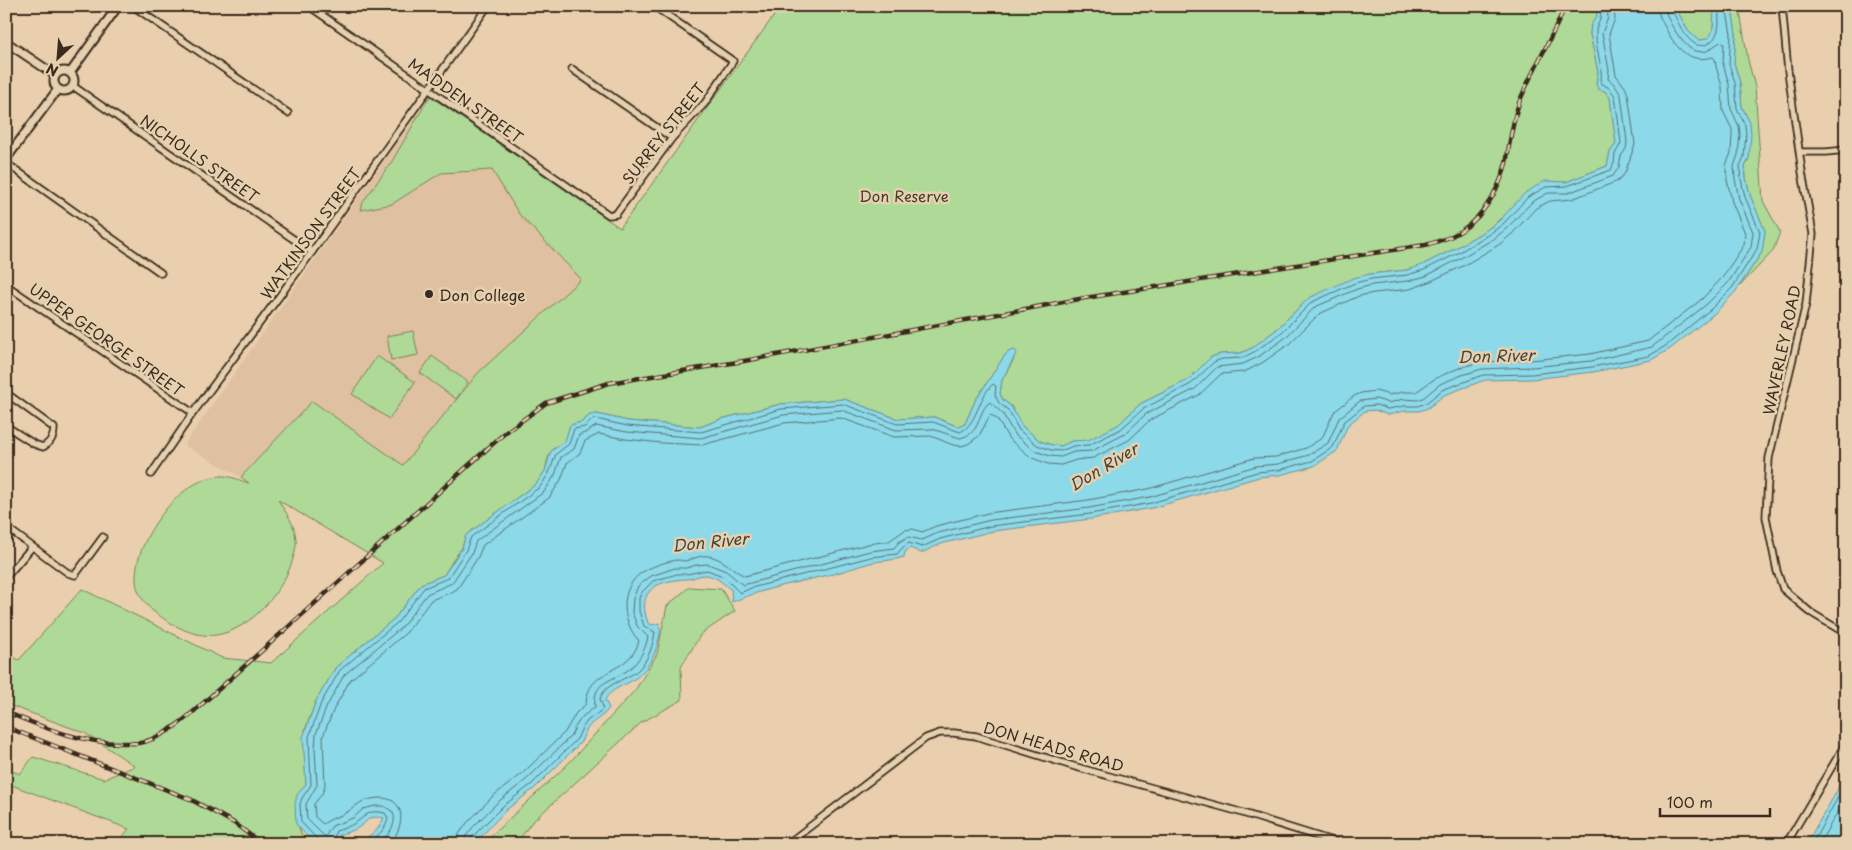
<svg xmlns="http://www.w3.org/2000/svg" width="1852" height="850" viewBox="0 0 1852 850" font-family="'Playpen Sans',sans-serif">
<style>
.built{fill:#dfc0a0}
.green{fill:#afd997;stroke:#75825a}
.water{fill:#8bd9e9;stroke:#6b9398}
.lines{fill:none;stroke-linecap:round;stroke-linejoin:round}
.shore{stroke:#5b706f;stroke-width:1}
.minor-casing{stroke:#3b2a1e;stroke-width:9}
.tertiary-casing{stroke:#3b2a1e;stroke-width:11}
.minor{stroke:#e5d1af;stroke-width:5.5}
.tertiary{stroke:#e5d1af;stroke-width:7}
.rail-casing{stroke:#3b2a1e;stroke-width:4.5}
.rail{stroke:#e5d1af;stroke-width:2.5;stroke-dasharray:8;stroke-linecap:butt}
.poi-dot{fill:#3b2a1e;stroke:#e5d1af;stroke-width:2}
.labels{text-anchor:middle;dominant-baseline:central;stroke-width:5;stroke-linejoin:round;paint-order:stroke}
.street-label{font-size:15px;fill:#3b2a1e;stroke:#e5d1af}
.park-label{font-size:15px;fill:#473c2a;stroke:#e5d1af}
.poi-label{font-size:15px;fill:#3b2a1e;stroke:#e5d1af;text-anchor:start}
.water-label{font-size:16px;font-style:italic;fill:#47443c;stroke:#e5d1af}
</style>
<rect width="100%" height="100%" fill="#e9cfad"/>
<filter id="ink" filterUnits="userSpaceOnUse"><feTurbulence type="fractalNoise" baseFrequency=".02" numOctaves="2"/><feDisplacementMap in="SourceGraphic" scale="10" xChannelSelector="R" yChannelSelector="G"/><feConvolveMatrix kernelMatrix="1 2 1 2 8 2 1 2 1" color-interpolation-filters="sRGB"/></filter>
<g filter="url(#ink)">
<!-- built -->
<polygon class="built" points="430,96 620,228 581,279 403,466 312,401 241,477 184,445"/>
<!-- green -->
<g class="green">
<path d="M781 6H1595L1597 16 1591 24 1590 34 1598 72 1596 84 1605 91 1610 97 1616 144 1610 152 1607 166 1566 182H1545L1488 229 1456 248 1422 265 1407 270 1370 274 1309 298 1277 329 1252 348 1241 353 1221 354 1211 357 1188 380 1140 404 1118 425 1088 441H1072L1061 446 1052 445 1040 441 1022 426 1011 406 1003 400 1000 394 1002 380 1014 359 1010 351 1005 355 975 401 965 424 959 427 934 417 898 419 844 399 781 404 721 419 700 427 628 421 597 414 590 415 582 422 570 425 565 442 554 448 548 458 545 471 536 484 466 535 462 548 455 557 444 575 421 584 395 618 336 667 316 701 305 730 304 751 305 758 306 784C290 805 295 822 306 844H95L118 842 129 829 6 783V769L20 774 33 757 104 779 135 766 85 733 6 704V653L19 660 82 589 222 658 271 663 383 563 278 500C286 513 295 523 296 540 297 545 295 550 294 555 286 588 252 630 216 635 194 638 172 625 154 612 145 604 136 592 136 580 134 541 179 478 220 476 229 475 241 481 249 483L241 477 312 401 403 465 478 373 581 279 519 214 492 170 441 173 392 204 361 210 363 202 391 163 430 96 620 228Z"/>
<path d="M1675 6H1714C1712 20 1718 41 1698 40L1688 31Z"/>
<polygon points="1728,6 1739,6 1748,60 1755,87 1763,201 1780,232 1773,251 1739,287 1762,252 1765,231 1750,195 1746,178 1745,167 1749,158 1750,123 1742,107 1740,83 1734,63 1736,34 1732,9"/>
<polygon points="413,331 418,355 391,360 387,336"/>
<polygon points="377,356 415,382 389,419 352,394"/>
<polygon points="432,356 468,382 456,399 420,373"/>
<polygon points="689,587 721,589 735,611 701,634 681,667 682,700 642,722 531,823 516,844 485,844 494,833 567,765 636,689 657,654 667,606"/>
</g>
<!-- water -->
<g class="water">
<path d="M1595 6H1675L1688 31 1698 40C1718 41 1712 20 1714 6H1728L1732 9 1736 34 1734 63 1740 83 1742 107 1750 123 1751 134 1749 158 1745 167 1746 178 1750 195 1765 231 1762 252 1736 291 1715 313 1670 349 1651 360 1593 372 1532 379 1485 380 1444 395 1428 408 1419 411H1404L1388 415 1375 410 1365 411 1348 425 1337 451 1314 466 1280 475 1259 477 1152 508 1091 519 993 531 941 544 921 553 910 548 905 552 904 557C893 561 881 560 870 563 858 566 845 571 833 574 799 582 765 588 732 602L731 590C724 584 715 575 705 575 698 575 693 579 686 579 656 581 636 590 648 623L652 625 659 623C661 630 660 635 658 642 655 657 646 672 633 680 624 686 610 689 605 700L609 708C604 716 598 718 591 724 586 729 584 735 581 742L535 788 506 810 474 844H358L377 830 384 818C367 815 370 820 358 828 352 831 345 833 339 835L336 844H318L311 841 296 824 295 804 297 795 306 784 303 737 316 701 336 667 395 618 421 584 444 575 462 548 466 535 536 484 545 471 551 451 565 441 570 425 582 422 590 415 597 414 628 421 700 427 721 419 781 404 844 399 898 419 934 417 959 427 965 424 975 401 1005 355 1010 351 1014 350 1017 352 1002 380 1000 394 1003 400 1011 406 1022 426 1040 441 1052 445 1061 446 1072 441 1088 440 1118 425 1140 404 1188 380 1211 357 1221 354 1241 353 1252 348 1277 329 1309 298 1353 278 1370 274 1407 270 1422 265 1456 248 1488 229 1500 220 1525 193 1545 181 1566 182 1607 166 1610 152 1616 144 1610 98 1605 91 1598 89 1596 84 1598 72 1590 34 1591 24 1597 16Z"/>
<polygon points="1846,770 1846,844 1806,844 1837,791 1842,775"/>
</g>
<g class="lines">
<!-- shore -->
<g class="shore">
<path d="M1671 6 1672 10C1678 22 1691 55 1709 43 1714 40 1716 36 1718 30 1720 23 1718 14 1719 6"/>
<path d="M318 844 317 839 301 822 300 804 302 798 311 785 309 737 321 703 340 670 398 622 424 588 448 578 466 550 471 537 540 487 549 473 556 454 569 444 574 429 585 427 592 420 596 419 627 426 701 432 781 409 843 404 897 424 933 422 960 432C977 425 978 397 993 384L996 386 995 395 999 403 1008 410 1019 430 1037 445 1051 450 1061 451 1073 446 1089 445 1121 429 1143 409 1191 384 1214 362 1222 359 1242 358 1254 352 1281 333 1312 302 1355 283 1371 279 1407 275 1424 270 1458 253 1491 233 1503 224 1528 197 1546 187 1567 186 1611 170 1614 163 1615 154 1621 143 1615 96 1609 88 1601 83C1603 64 1595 50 1596 32 1596 21 1603 23 1600 6"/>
<path d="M332 844 336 831C342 829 349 827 355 823 368 815 368 809 385 813L388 818C386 831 376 837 366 844"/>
<path d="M377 844C387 837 398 825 393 812L384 806H375L363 809 353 818 332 826 325 837 307 819 306 804 317 785 315 749 316 734 327 706 344 675 402 627 427 594 452 583 472 553 476 541 544 492 555 475 561 457 574 449 579 435 587 432 596 426 627 432 701 438 783 415 842 410 896 430 932 429 960 438C983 433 976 412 990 402L1003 414 1014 434 1035 451 1050 456 1061 457 1074 452 1092 451 1125 434 1146 414 1195 389 1217 367 1243 364 1258 357 1285 338 1315 307 1357 289 1372 285 1408 281 1426 276 1461 258 1495 238 1507 228 1532 202 1548 193H1568L1613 176 1619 167 1621 156 1626 149 1627 142 1621 95 1614 84 1608 79 1609 70 1602 33 1608 18 1607 6"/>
<path d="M390 844C408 822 405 792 371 799 359 801 357 806 347 812 339 817 331 818 323 824L315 817 314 804 322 794 325 786 323 736 334 709 350 680 407 632 431 600 452 592 458 588 478 557 483 545 549 498 561 480 567 463 580 453 585 441 599 434 625 439 661 443 702 445 784 423 841 418 894 437 931 436 953 445 961 446 968 444 979 436 989 417 991 415 997 419 1009 439 1032 458 1048 464 1061 465 1076 460 1093 458 1129 440 1150 420 1199 395 1221 374 1244 372 1262 363 1289 344 1319 314 1359 296 1374 293 1410 289 1429 282 1465 265 1500 244 1512 234 1536 208 1550 201 1572 199 1618 181 1625 173 1635 144 1628 94 1625 87 1616 75 1609 34 1615 19 1614 6"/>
<path d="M457 844 459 834 467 823 493 796 522 774 565 732 576 713 586 704C587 667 630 675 639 641 620 620 618 583 648 569 656 565 668 561 677 560 680 560 683 561 685 561 693 559 700 555 708 556 723 558 732 570 745 576L868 544 889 541 905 530 913 529 922 532 936 526 988 513 1088 500 1148 489 1254 458 1276 457 1306 448 1322 438 1334 412 1354 396 1361 393 1376 391 1389 395 1402 392H1416L1436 378 1459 368 1480 362 1531 360 1590 354 1648 341 1702 299 1722 278 1744 245 1745 233 1732 202 1727 180 1726 165 1731 153 1732 134V129L1723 111 1722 86 1716 67 1715 59 1713 57C1689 64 1676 48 1666 29 1662 21 1658 15 1657 6"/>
<path d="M464 844 466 836 473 827 498 802 527 779 571 736 575 727 582 717 595 707C592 681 611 682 628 670 639 662 645 650 648 637L637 626 632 612 633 599 638 586 651 576 675 568H686L696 565 708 564 726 571 743 585 870 551 894 548 899 542 908 537 922 540 938 533 991 520 1089 508 1150 497 1256 466 1278 464 1309 455 1328 443 1339 418 1360 401 1376 399 1389 403 1403 399 1418 400 1423 398 1440 384 1462 375 1482 369 1532 367 1591 361 1652 347 1707 304 1728 283 1751 247 1753 232 1739 199 1735 179 1734 166 1738 155 1740 134 1739 126 1731 109 1729 84 1723 64 1724 43 1720 42 1707 51C1702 52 1696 52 1691 49 1681 42 1665 19 1665 6"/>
<path d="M471 844V839L477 832 503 806 532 784 577 739 581 730 587 721 602 710 603 707 600 699C605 682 629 680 640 668 649 658 653 645 655 632L644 626 639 611V598L642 592 653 581 677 574H687L707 570 723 576 740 593 751 588 871 557 897 554 902 548 909 543 922 547 940 539 991 526 1090 514 1151 503 1257 472 1279 470 1312 461 1333 447 1344 422 1364 406 1376 405 1388 409 1404 406H1418L1426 403 1442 390 1483 375 1532 374 1592 367 1649 356 1667 345 1711 309 1732 288 1757 249 1760 232 1745 197 1741 179 1740 166 1744 157 1746 134 1745 125 1737 108 1735 83 1729 64 1731 34 1726 6"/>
<polyline points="1812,844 1846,783"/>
<polyline points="1819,844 1846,798"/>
</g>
<!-- minor casing -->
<g class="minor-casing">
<g id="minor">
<polyline points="133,6 288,113"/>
<polyline points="309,6 609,215 616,214 672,138 705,103 733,61 654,6"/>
<polyline points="1782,6 1788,71 1802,172 1813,234 1806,304 1769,458 1766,517 1777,571 1783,589 1810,612 1843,632 1846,635"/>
<polyline points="572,69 672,138"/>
<polyline points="73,86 312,252"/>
<polyline points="1800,152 1826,152 1846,150"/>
<polyline points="6,163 161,273"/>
<polyline points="6,285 193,413"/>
<path d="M6 393 54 428C54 437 51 442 43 447L34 444 6 426"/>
<polyline points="151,474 193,413 312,252 488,6"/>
<polyline points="6,527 68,573 75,575 103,537"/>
<polyline points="6,577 32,547"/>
<polyline points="787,844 926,738 940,733 954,733 976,736 1076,767 1233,810 1342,844"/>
<polyline points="1786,844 1846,743"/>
</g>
</g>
<!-- tertiary casing -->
<g class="tertiary-casing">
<g id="tertiary">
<polyline points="6,42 55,75"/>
<circle cx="64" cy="81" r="10"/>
<polyline points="70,73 118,6"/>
<polyline points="6,159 58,89"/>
</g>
</g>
<!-- minor -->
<use href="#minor" class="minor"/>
<!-- tertiary -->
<use href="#tertiary" class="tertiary"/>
<!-- rail casing -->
<g class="rail-casing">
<g id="rail">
<path d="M6 712C44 728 84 744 125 743 131 743 139 744 144 742 174 733 197 708 220 688L506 432 546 403 609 383 744 361 1085 298 1425 245C1433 243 1442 240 1450 237 1479 224 1499 192 1506 163 1510 143 1512 122 1519 103 1532 69 1552 40 1565 6"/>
<polyline points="6,727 190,799 234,823 262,844"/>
</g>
</g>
<!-- rail -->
<use href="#rail" class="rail"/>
</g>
</g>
<!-- markers -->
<circle class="poi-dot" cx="429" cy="294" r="5"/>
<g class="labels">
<!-- street labels -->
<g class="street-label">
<text transform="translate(466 100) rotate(35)">MADDEN STREET</text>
<text transform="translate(663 133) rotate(-52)">SURREY STREET</text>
<text transform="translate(200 158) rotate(35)">NICHOLLS STREET</text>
<text transform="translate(310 233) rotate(-54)">WATKINSON STREET</text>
<text transform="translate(107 339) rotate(35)">UPPER GEORGE STREET</text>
<text transform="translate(1781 350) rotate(-78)">WAVERLEY ROAD</text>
<text transform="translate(1054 746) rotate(16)">DON HEADS ROAD</text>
</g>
<!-- park labels -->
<g class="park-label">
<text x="904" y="195">Don Reserve</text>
</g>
<!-- poi labels -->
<g class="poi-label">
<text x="439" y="294">Don College</text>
</g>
<!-- water labels -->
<g class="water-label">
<text transform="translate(1496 355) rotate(-2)">Don River</text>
<text transform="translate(1103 466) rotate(-31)">Don River</text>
<text transform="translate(710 541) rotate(-6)">Don River</text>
</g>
</g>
<!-- margin -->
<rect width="1852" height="850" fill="none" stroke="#e5d1af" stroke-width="25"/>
<rect x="12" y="12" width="1827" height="825" fill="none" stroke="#3b2a1e" stroke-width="2" filter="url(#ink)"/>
<!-- north arrow -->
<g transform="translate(58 58) rotate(206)" stroke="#e5d1af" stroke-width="4" paint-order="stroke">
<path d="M0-4L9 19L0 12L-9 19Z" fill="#3b2a1e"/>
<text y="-8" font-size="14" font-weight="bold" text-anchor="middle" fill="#3b2a1e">N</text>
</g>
<!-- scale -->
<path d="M1660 808v8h110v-8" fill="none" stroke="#3b2a1e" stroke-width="2.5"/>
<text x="1667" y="808" font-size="15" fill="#3b2a1e" stroke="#e5d1af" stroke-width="4" paint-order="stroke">100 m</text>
</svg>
